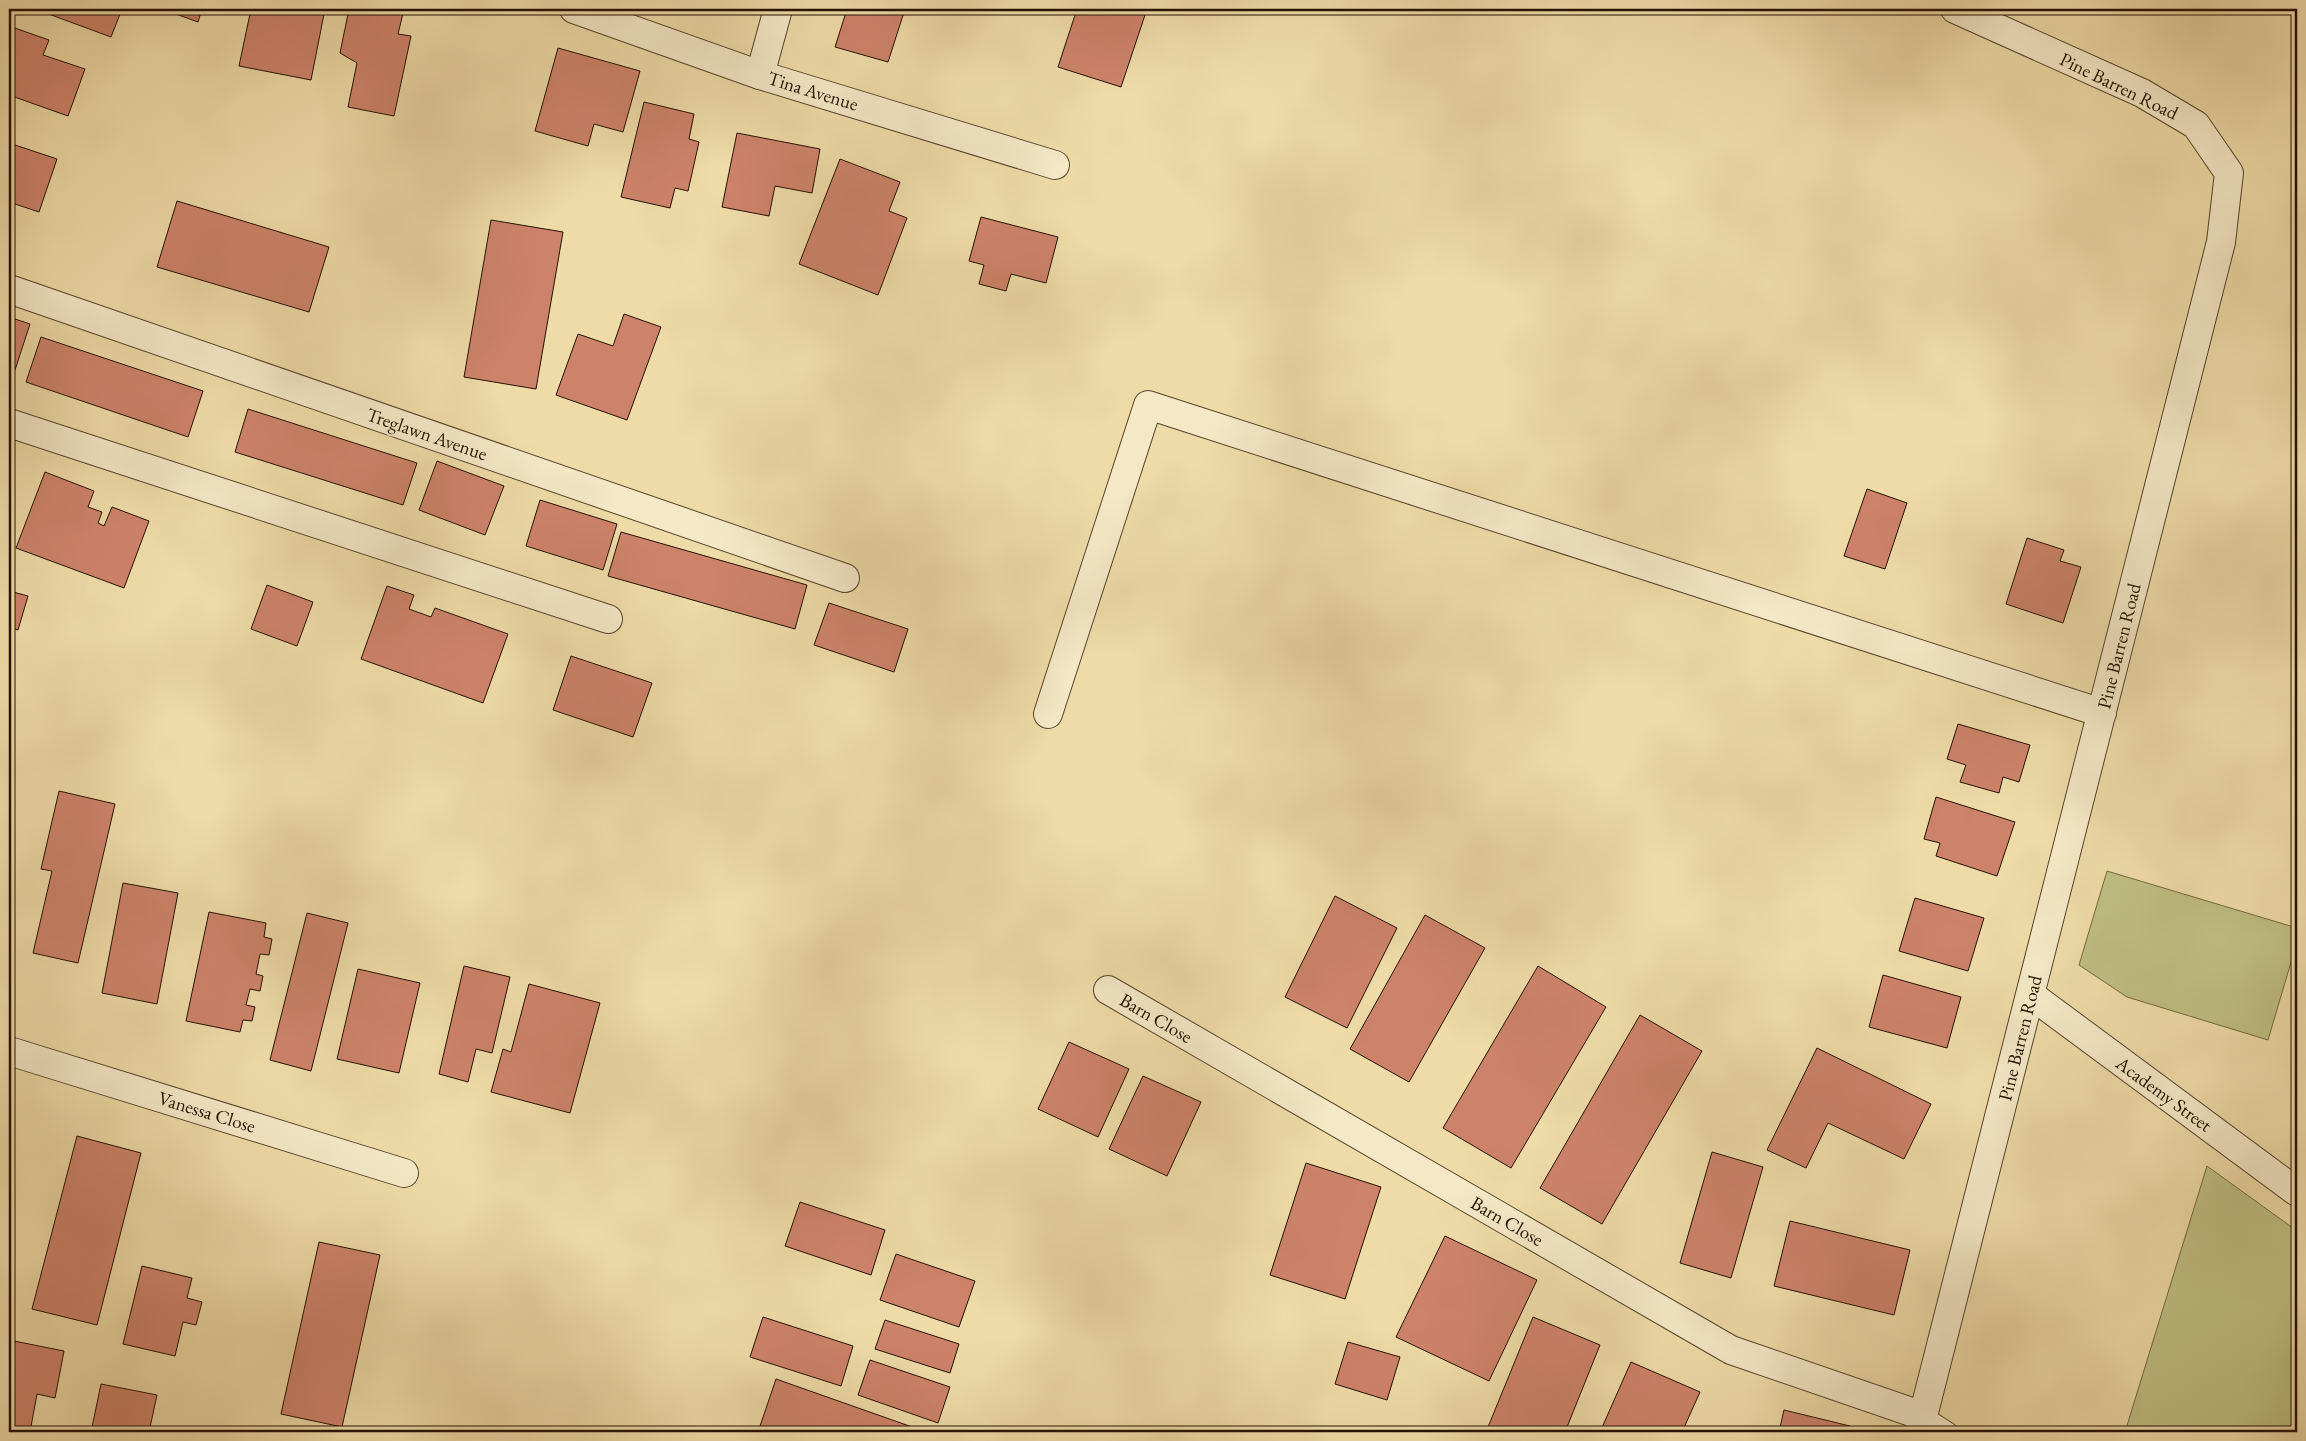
<svg xmlns="http://www.w3.org/2000/svg" width="2306" height="1441" viewBox="0 0 2306 1441" font-family="'EB Garamond',serif">
<style>
.green{fill:#bfbe83;stroke:#726842}
.building{fill:#cd836a;stroke:#241100}
.lines{fill:none;stroke-linecap:round;stroke-linejoin:round}
.lane-casing{stroke:#56442a;stroke-width:21}
.street-casing{stroke:#56442a;stroke-width:30}
.lane{stroke:#f4e8c6;stroke-width:19}
.street{stroke:#f4e8c6;stroke-width:28}
.labels{text-anchor:middle;dominant-baseline:central;stroke-width:4;stroke-linejoin:round;paint-order:stroke}
.street-label{font-size:19px;fill:#241100;stroke:#f4e8c6}
</style>
<rect width="100%" height="100%" fill="#eedba8"/>
<filter id="stains"><feTurbulence type="fractalNoise" baseFrequency=".004" numOctaves="4"/><feColorMatrix values="0 0 0 0 .2 0 0 0 0 .09 0 0 0 0 .02 0 0 0 .5 -.17"/></filter>
<radialGradient id="worn" r=".72"><stop offset=".6" stop-color="#630" stop-opacity="0"/><stop offset="1" stop-color="#630" stop-opacity=".3"/></radialGradient>
<!-- green -->
<g class="green">
<polygon points="2107,871 2297,928 2297,942 2268,1040 2127,997 2079,965"/>
<polygon points="2207,1166 2297,1231 2297,1432 2125,1432"/>
</g>
<!-- building -->
<g class="building">
<polygon points="35,9 122,9 111,37"/>
<polygon points="162,9 202,9 198,22"/>
<polygon points="251,9 325,9 311,80 239,66"/>
<polygon points="349,9 404,9 398,34 411,36 394,116 348,107 357,63 340,53"/>
<polygon points="847,9 905,9 888,62 835,47"/>
<polygon points="1077,9 1147,9 1121,87 1058,67"/>
<polygon points="9,26 49,40 43,55 85,69 68,116 9,95"/>
<polygon points="558,48 640,71 623,132 594,124 588,146 535,131"/>
<polygon points="644,102 694,114 689,139 699,142 688,191 675,188 670,208 621,197"/>
<polygon points="737,133 820,149 812,193 775,186 769,216 722,207"/>
<polygon points="9,143 57,159 39,212 9,202"/>
<polygon points="840,159 900,182 889,211 907,218 878,295 799,264"/>
<polygon points="177,201 329,247 309,312 157,267"/>
<polygon points="981,217 1058,237 1046,283 1011,274 1006,291 979,284 984,265 969,261"/>
<polygon points="491,220 563,232 536,389 464,377"/>
<polygon points="624,314 661,327 627,420 556,395 578,334 613,346"/>
<polygon points="9,317 30,324 14,373 9,372"/>
<polygon points="41,337 203,391 188,437 26,382"/>
<polygon points="248,409 417,463 403,505 235,452"/>
<polygon points="437,461 504,486 485,535 419,510"/>
<polygon points="45,472 94,491 88,507 102,512 98,523 104,526 112,507 149,521 124,588 16,548"/>
<polygon points="1867,489 1907,503 1885,569 1844,556"/>
<polygon points="540,500 617,524 603,570 526,546"/>
<polygon points="621,532 807,585 795,629 608,576"/>
<polygon points="2027,538 2064,550 2060,561 2081,567 2063,623 2006,604"/>
<polygon points="267,585 313,602 297,646 251,629"/>
<polygon points="387,586 414,595 409,609 431,617 435,608 508,634 483,703 361,659"/>
<polygon points="9,591 28,596 18,630 9,627"/>
<polygon points="829,603 908,629 894,672 814,645"/>
<polygon points="571,656 652,683 633,737 553,710"/>
<polygon points="1958,724 2030,745 2019,782 2003,777 1999,793 1960,782 1966,765 1947,759"/>
<polygon points="59,791 115,804 78,963 33,953 52,871 41,869"/>
<polygon points="1936,797 2015,822 1997,876 1936,856 1940,843 1924,839"/>
<polygon points="123,883 178,893 157,1004 102,993"/>
<polygon points="1335,896 1397,928 1347,1028 1285,997"/>
<polygon points="1915,898 1984,918 1968,971 1899,951"/>
<polygon points="209,912 266,923 264,937 272,939 269,955 260,954 256,974 263,976 260,991 250,989 246,1005 255,1007 252,1021 243,1020 240,1032 186,1021"/>
<polygon points="307,913 348,923 311,1071 270,1060"/>
<polygon points="1425,915 1485,948 1409,1082 1350,1049"/>
<polygon points="464,966 510,977 492,1053 476,1049 468,1082 439,1074"/>
<polygon points="1538,966 1606,1007 1511,1168 1443,1128"/>
<polygon points="358,969 420,983 399,1073 337,1059"/>
<polygon points="1883,975 1961,997 1947,1048 1869,1027"/>
<polygon points="529,984 600,1003 570,1113 491,1092 503,1049 511,1052"/>
<polygon points="1640,1015 1702,1051 1602,1224 1540,1188"/>
<polygon points="1069,1042 1129,1069 1098,1137 1038,1109"/>
<polygon points="1817,1048 1931,1104 1904,1159 1828,1123 1806,1168 1767,1150"/>
<polygon points="1143,1076 1201,1102 1167,1176 1109,1149"/>
<polygon points="77,1136 141,1153 97,1325 32,1309"/>
<polygon points="1712,1152 1763,1167 1731,1278 1680,1263"/>
<polygon points="1306,1163 1381,1187 1345,1299 1270,1275"/>
<polygon points="800,1202 885,1230 871,1275 785,1246"/>
<polygon points="1790,1221 1910,1250 1894,1315 1774,1286"/>
<polygon points="1445,1236 1537,1280 1489,1381 1396,1337"/>
<polygon points="319,1242 380,1255 342,1427 281,1414"/>
<polygon points="896,1254 975,1281 959,1327 880,1300"/>
<polygon points="142,1266 192,1278 187,1298 202,1302 196,1325 183,1322 175,1356 123,1344"/>
<polygon points="763,1317 853,1346 841,1386 750,1357"/>
<polygon points="1533,1317 1600,1345 1565,1432 1486,1432"/>
<polygon points="885,1320 959,1344 950,1373 875,1349"/>
<polygon points="9,1340 64,1351 55,1398 37,1394 30,1432 9,1432"/>
<polygon points="1348,1342 1400,1357 1387,1400 1335,1384"/>
<polygon points="870,1360 950,1387 938,1423 858,1395"/>
<polygon points="1631,1362 1700,1392 1682,1432 1600,1432"/>
<polygon points="776,1379 915,1428 914,1432 758,1432"/>
<polygon points="101,1384 157,1395 149,1432 91,1432"/>
<polygon points="1784,1410 1850,1426 1849,1432 1779,1432"/>
</g>
<g class="lines">
<!-- lane casing -->
<g class="lane-casing">
<polyline id="lane" points="1923,1416 1948,1432"/>
</g>
<!-- street casing -->
<g class="street-casing">
<g id="street">
<polyline points="574,9 760,75 1055,165"/>
<polyline points="760,75 778,9"/>
<polyline points="9,289 845,578"/>
<polyline points="9,423 608,619"/>
<polyline points="1048,714 1148,405 2102,713"/>
<polyline points="1108,990 1731,1350 1923,1416"/>
<polyline points="2031,995 2297,1192"/>
<polyline points="9,1051 404,1173"/>
<polyline points="1919,1432 2221,242 2229,173 2196,125 2142,93 1955,9"/>
</g>
</g>
<!-- lane -->
<use href="#lane" class="lane"/>
<!-- street -->
<use href="#street" class="street"/>
</g>
<g class="labels">
<!-- street labels -->
<g class="street-label">
<text transform="translate(2119 86) rotate(26)">Pine Barren Road</text>
<text transform="translate(813 91) rotate(17)">Tina Avenue</text>
<text transform="translate(427 434) rotate(19)">Treglawn Avenue</text>
<text transform="translate(2119 646) rotate(-76)">Pine Barren Road</text>
<text transform="translate(1156 1018) rotate(30)">Barn Close</text>
<text transform="translate(2020 1038) rotate(-76)">Pine Barren Road</text>
<text transform="translate(2164 1094) rotate(36)">Academy Street</text>
<text transform="translate(207 1112) rotate(17)">Vanessa Close</text>
<text transform="translate(1507 1221) rotate(30)">Barn Close</text>
</g>
</g>
<!-- margin -->
<rect width="2306" height="1441" fill="none" stroke="#eedba8" stroke-width="30"/>
<rect x="10" y="10" width="2286" height="1421" fill="none" stroke="#241100" stroke-width="2.5"/>
<rect x="15" y="15" width="2276" height="1411" fill="none" stroke="#241100"/>
<rect width="100%" height="100%" filter="url(#stains)"/>
<rect width="100%" height="100%" fill="url(#worn)"/>
</svg>
